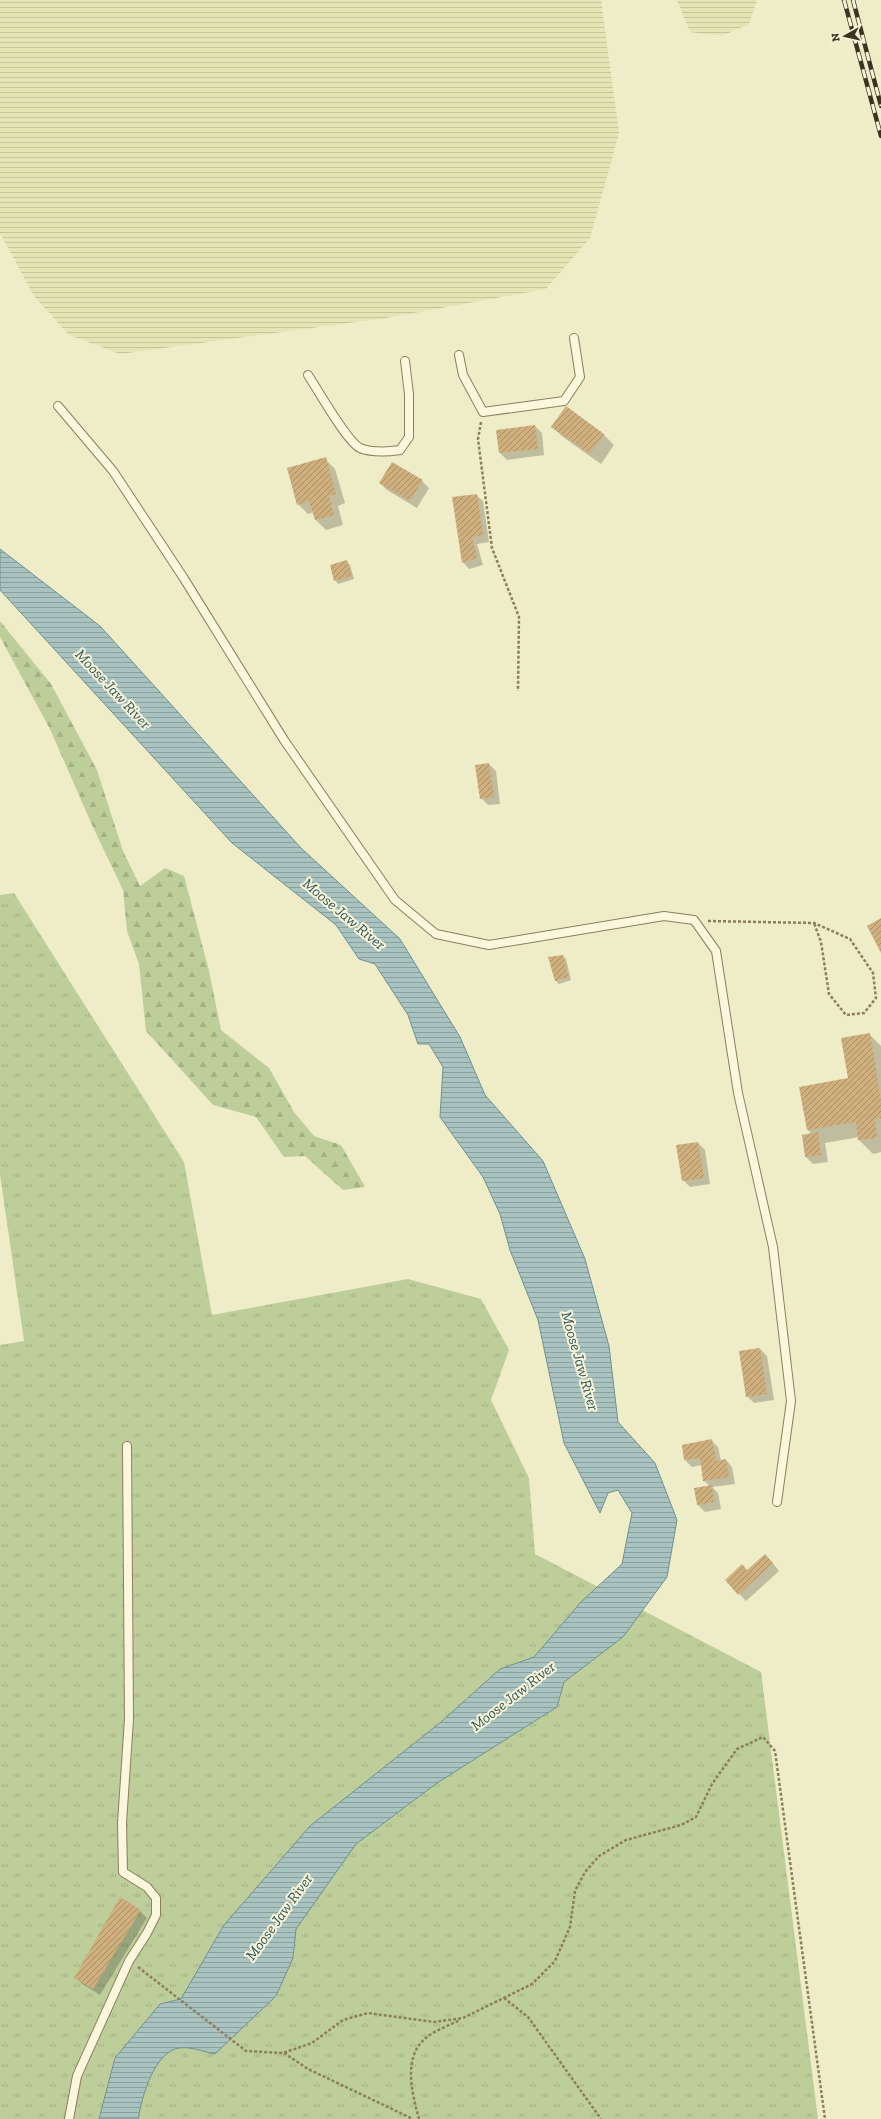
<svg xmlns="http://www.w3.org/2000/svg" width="881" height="2119" viewBox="0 0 881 2119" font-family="'Zilla Slab',serif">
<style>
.farmland{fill:url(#farmland-rules)}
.grass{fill:url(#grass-tufts)}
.forest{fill:url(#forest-firs)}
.water{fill:url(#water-rules);stroke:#6f9291}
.shadow{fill:#0003}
.building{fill:url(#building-hatch)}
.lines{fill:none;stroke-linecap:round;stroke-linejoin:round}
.service-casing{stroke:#8c7f5c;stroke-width:10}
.path{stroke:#8c7f5c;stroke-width:2.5;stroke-dasharray:3 2;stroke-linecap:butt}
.service{stroke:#faf7dc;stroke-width:8}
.rail-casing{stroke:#3c3320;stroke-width:4.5}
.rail{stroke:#f7f4d8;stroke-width:3;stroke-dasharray:9;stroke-linecap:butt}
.labels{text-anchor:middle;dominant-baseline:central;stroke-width:4;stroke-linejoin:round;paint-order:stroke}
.water-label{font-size:15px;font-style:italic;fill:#2f565c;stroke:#f7f4d8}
</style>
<defs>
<pattern id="farmland-rules" width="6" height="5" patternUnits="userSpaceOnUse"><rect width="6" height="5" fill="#e3e5b5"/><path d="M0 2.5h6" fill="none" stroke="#c4c59b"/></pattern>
<pattern id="grass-tufts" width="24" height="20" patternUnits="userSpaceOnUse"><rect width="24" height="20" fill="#bece9b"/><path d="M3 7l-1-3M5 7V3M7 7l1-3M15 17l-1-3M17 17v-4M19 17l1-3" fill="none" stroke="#a4b185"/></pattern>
<pattern id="forest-firs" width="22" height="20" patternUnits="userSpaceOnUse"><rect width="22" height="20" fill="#bece9b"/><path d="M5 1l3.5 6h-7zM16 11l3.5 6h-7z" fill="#a4b185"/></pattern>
<pattern id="water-rules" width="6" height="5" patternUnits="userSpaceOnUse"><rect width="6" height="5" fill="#a9c3c1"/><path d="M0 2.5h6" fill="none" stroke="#8b9f9c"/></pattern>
<pattern id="building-hatch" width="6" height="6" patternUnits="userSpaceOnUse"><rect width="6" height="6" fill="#ceaf7d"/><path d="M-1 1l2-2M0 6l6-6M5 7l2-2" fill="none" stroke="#a88f66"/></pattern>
</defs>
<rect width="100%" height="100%" fill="#efecc8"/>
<!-- farmland -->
<g class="farmland">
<polygon points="0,0 601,0 619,133 590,238 546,289 386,318 120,354 69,335 34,296 0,233"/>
<polygon points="677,0 757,0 749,24 722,36 690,32"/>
</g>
<!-- grass -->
<polygon class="grass" points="14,893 184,1162 212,1315 408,1279 481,1299 509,1350 491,1400 529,1478 535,1554 761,1672 818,2119 0,2119 0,1345 24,1341 0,1174 0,895"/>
<!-- forest -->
<polygon class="forest" points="0,621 51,684 97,770 123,851 140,886 165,868 184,876 209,971 221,1030 269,1068 294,1112 314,1136 341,1145 365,1187 343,1190 305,1156 284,1157 256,1117 213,1105 146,1031 139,964 127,931 123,890 92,825 50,729 0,637"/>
<!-- water -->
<path class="water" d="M0 549 100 626 301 848 400 939 460 1037 485 1095 543 1161 585 1259 609 1346 618 1422 655 1463 677 1520 667 1577 623 1637 564 1682 557 1707 437 1783 356 1844 296 1929 293 1958 276 1996 215 2054C205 2052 189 2046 179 2048 154 2052 142 2097 138 2119H99L115 2058 160 2004 181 1999 224 1925 310 1826 441 1722 500 1669 534 1657 581 1602 622 1564 632 1513 618 1490 608 1493 600 1513 564 1443 538 1320 510 1250 500 1214 483 1177 440 1117 443 1067 429 1044H418L408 1015 375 964 359 959 336 925 232 843 0 590Z"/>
<!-- shadow -->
<g class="shadow">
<polygon points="535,426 542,433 544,455 507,460 500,453"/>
<polygon points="552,427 603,434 614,445 601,464 563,437"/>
<polygon points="325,459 335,469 345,503 338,506 343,525 326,530 316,520 314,512 308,514 298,504"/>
<polygon points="422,481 429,488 417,508 387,490 380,483"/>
<polygon points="476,495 483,501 489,542 477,544 483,565 469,569 463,562"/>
<polygon points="347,562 350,565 354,579 338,584 335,580"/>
<polygon points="489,764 496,771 500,804 488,805 481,798"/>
<polygon points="563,956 566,959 571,980 559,984 556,981"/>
<polygon points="869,1034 881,1046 881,1152 873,1154 859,1140 859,1137 825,1143 828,1162 813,1164 806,1157 803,1135 812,1134 808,1130 849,1079"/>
<polygon points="698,1143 705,1150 710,1184 690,1187 683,1180"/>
<polygon points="760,1349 767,1356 774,1400 754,1403 747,1396"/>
<polygon points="711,1440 718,1447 721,1461 726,1460 732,1467 735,1484 712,1487 718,1493 721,1509 705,1512 698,1505 710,1486 704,1481 702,1465 692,1467 685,1460 683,1445"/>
<polygon points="772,1562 779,1571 746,1601 726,1580"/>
<polygon points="140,1911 147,1918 100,1995 82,1984 75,1977"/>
</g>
<!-- building -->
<g class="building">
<polygon points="566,406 604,434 590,454 551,427"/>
<polygon points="535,425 538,449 499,453 496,430"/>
<polygon points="326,457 336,494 329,496 334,515 315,520 309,501 297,505 287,468"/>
<polygon points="392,462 423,480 410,501 379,483"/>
<polygon points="477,494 483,535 472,537 477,558 462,563 452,497"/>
<polygon points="347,560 352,576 334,581 330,565"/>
<polygon points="489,763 494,797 480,799 475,765"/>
<polygon points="881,918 881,953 867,926"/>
<polygon points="563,955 568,977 555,981 548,957"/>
<polygon points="870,1033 881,1101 881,1118 875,1119 877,1138 858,1140 856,1122 807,1130 799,1087 848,1078 841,1038"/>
<polygon points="818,1132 821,1155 805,1157 802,1135"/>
<polygon points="698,1142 704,1178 682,1181 676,1145"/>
<polygon points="760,1348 767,1394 746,1397 739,1351"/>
<polygon points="712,1439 716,1461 726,1459 729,1477 703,1481 700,1458 684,1460 682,1445"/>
<polygon points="712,1485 714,1502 697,1505 694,1488"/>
<polygon points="765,1554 773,1563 738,1595 725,1580 742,1564 747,1570"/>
<polygon points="120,1897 141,1910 93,1989 74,1978"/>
</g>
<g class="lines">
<!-- service casing -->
<g class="service-casing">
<g id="service">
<polyline points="459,355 463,375 483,412 564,401 580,377 574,338"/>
<path d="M308 375C318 390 347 442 360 448 373 453 387 452 400 450L409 437V394L405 361"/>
<polyline points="58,406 113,471 183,577 284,740 395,900 436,934 489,945 664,916 694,920 716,951 738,1093 773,1247 791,1401 777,1502"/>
<polyline points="69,2119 77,2076 129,1961 147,1933 156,1915 156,1898 147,1887 123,1872 122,1823 129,1719 127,1446"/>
</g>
</g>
<!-- path -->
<g class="path">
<polyline points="481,422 478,439 492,548 519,617 518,691"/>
<polyline points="708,921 814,923 850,939 873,973 876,998 864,1013 846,1015 829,994 821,942 814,923"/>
<polyline points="138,1967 246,2051 283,2053 312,2043 343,2020 368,2013 434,2022 463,2018 532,1984 555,1961 570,1927 575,1891 585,1872 599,1856 626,1840 681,1825 696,1817 712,1784 737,1749 763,1737 775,1751 825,2119"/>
<polyline points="504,1998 528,2017 601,2119"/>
<polyline points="284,2053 308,2069 413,2119"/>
<path d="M419 2119C412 2093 402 2056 427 2037 436 2030 450 2025 460 2020"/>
</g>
<!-- service -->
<use href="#service" class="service"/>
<!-- rail casing -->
<g class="rail-casing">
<g id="rail">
<polyline points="844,0 881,136"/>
<polyline points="853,0 881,106"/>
</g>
</g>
<!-- rail -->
<use href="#rail" class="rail"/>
</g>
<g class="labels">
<!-- water labels -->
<g class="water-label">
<text transform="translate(113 689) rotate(47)">Moose Jaw River</text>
<text transform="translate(344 914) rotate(40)">Moose Jaw River</text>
<text transform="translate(580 1361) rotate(74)">Moose Jaw River</text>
<text transform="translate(513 1696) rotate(-38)">Moose Jaw River</text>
<text transform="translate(279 1917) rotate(-54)">Moose Jaw River</text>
</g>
</g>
<!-- north arrow -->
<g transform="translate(845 36) rotate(262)" stroke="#f7f4d8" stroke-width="3" paint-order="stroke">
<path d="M0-3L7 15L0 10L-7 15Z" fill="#3c3320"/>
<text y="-6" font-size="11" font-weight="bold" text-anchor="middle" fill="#3c3320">N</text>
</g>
</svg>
